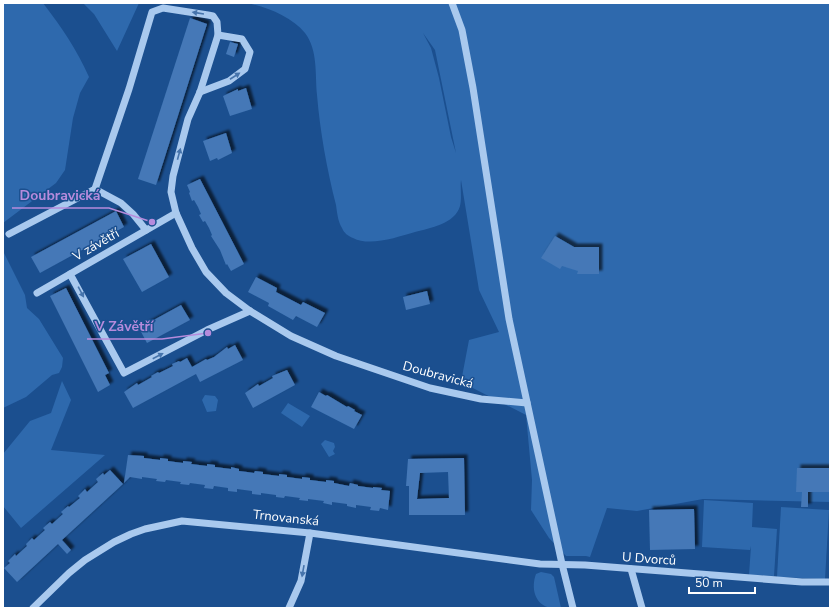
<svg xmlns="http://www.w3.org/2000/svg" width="833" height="611" viewBox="0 0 833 611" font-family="'Nunito Sans',sans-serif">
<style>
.green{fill:#2e69ad;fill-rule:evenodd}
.building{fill:#4478b7;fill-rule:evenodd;filter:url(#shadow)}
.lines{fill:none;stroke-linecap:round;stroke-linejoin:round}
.minor{stroke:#a9c9ee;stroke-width:7}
.oneway{fill:#4674ac}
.labels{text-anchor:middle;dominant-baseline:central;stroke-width:3;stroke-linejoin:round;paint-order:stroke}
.street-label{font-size:13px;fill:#fff;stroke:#1b4f8f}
.leader{fill:none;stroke:#b68bdc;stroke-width:1.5}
.callout-dot{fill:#b68bdc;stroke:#1b4f8f;stroke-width:1.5}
.callout-label{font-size:14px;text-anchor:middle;font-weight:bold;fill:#b68bdc;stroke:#1b4f8f;stroke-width:3;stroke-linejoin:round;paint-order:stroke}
</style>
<defs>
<filter id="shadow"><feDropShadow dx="3.5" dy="-3.5" stdDeviation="1" flood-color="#0009"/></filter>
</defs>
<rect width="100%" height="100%" fill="#1b4f8f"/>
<!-- green -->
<g class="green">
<path d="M3 3H43C62 28 76 48 89 77L80 93 73 118 65 170 56 183 3 223Z"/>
<polygon points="83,3 139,3 117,51 94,14"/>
<path d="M247 3H830V502L703 499 637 511 607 508 590 557 586 556H566L549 538 531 510 532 480 526 415 461 382 469 340 499 332 479 290 461 180C460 187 462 198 460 206 455 224 430 228 415 232 397 237 370 247 353 238 348 236 344 233 342 228 338 222 337 212 336 205 327 170 320 131 317 95 315 74 318 50 305 33 292 17 267 7 247 3ZM423 33 435 50 456 153 451 137 439 78 431 48Z"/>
<polygon points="3,251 25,295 27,308 39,319 63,358 62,367 59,373 52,375 26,397 3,408"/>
<polygon points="62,381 71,400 51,450 105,455 21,528 3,506 3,454 30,421 51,413"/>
<polygon points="205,395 215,396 218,400 216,411 207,412 202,400"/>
<polygon points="288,403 310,416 302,427 281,413"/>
<polygon points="325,440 334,443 335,447 333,451 335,454 329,457 321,444"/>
<polygon points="704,500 753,503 752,527 777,529 774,576 749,575 751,546 750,550 702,547"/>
<polygon points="781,507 829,510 825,579 777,577"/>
<path d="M541 572 551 574 554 577 561 608C558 608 554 609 551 608 534 605 531 587 536 574Z"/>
</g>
<!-- building -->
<g class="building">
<polygon points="190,18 207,24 156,185 138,179"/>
<polygon points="230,42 238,44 234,57 226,54"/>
<polygon points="246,88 252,109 230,116 223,96 238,89 238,91"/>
<polygon points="226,133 232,153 218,160 217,158 210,161 203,141"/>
<polygon points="200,179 244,264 231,271 227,264 226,265 220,250 211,236 212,235 209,228 205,221 203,222 199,215 201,214 198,207 194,200 192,201 189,193 190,192 187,185"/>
<polygon points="116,211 124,227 40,273 31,257"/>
<polygon points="555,236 574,247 599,247 599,274 577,274 578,271 562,266 560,269 541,258"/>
<polygon points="151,244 169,277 142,292 123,259"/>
<polygon points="256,277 277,288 276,292 301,305 303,302 325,313 317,327 296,316 293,320 268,306 269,303 248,292"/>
<polygon points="66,288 109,373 105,375 110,385 98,392 50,296"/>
<polygon points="427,291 430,304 406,310 403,297"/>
<polygon points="181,305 190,320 147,343 139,328"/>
<polygon points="235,345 243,360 200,382 196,374 133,408 124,392 137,383 138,385 152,377 151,376 158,372 159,373 173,366 172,364 179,361 180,362 187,358 192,367 206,359 207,360 214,357 227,347 228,349"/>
<polygon points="287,370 295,385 253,408 245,393 258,384 259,386 273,378 272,376"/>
<polygon points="319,392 326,396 327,395 347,407 348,406 355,410 354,411 362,415 354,429 311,407"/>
<polygon points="128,455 144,456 144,458 160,460 160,458 168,459 168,461 175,462 183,463 183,461 192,462 191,464 207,466 207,464 215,465 215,467 231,469 231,467 239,469 239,471 247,472 254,473 255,471 263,472 263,474 279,476 279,474 287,475 287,477 302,479 302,477 310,478 310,480 326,482 326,480 334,481 334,483 349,486 350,483 358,485 358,486 373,488 373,487 382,488 381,490 390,491 388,510 380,508 379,511 370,510 371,507 356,505 356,508 347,506 347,504 332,502 332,505 323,503 324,501 308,499 308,501 299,500 300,498 285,496 284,498 276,497 276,495 261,493 261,495 252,494 252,491 237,489 237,492 228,491 228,488 214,486 213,489 204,488 205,485 190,483 189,485 180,484 181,482 166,480 165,482 156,481 157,479 142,477 142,479 130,477 124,483"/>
<path d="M464 458 465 515H409V486H406L408 459ZM448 472 449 498 417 499 420 473Z"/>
<polygon points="797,468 830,468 830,492 808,492 808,507 801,507 802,492 796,492"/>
<polygon points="110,470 123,484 62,540 71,550 67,554 58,544 17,582 4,568 10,563 8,561 15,554 16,556 27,546 26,544 32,538 34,540 45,530 43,528 50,522 52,524 63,514 61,512 68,506 69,507 80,498 78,496 85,489 87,492 98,482 96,479 103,473 104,475"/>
<polygon points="694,509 695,549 650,550 649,510"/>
</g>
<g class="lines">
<!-- minor -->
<g class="minor">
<polyline points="452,3 462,30 473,88 509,319 562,564 573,608"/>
<polyline points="200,92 229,81 245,69 250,52 242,39 218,35"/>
<polyline points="176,213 70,274 124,373 207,330 250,311"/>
<polyline points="146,230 133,214 121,203 95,189 129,89 152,12 163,8 208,15 213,16 217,22 218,35 200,92 188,119 173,176 171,192 176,213 192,248 206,272 226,293 250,311 291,336 336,356 430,388 481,399 527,403"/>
<polyline points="9,234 95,189"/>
<polyline points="37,293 70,274"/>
<polyline points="631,569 642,608"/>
<polyline points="33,608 69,573 85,560 114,542 131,534 145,529 182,521 310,533 540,564 585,565 802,582 830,582"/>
<polyline points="289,608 301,581 310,533"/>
</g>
</g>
<!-- one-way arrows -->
<defs><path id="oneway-solid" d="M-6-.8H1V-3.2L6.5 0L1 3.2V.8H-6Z"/></defs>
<g class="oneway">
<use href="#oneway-solid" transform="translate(198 13) rotate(-171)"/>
<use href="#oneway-solid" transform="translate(235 76) rotate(-33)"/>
<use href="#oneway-solid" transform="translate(179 154) rotate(-75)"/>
<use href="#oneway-solid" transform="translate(81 292) rotate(62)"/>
<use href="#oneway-solid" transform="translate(158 356) rotate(-28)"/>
<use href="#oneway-solid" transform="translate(303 571) rotate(100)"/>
</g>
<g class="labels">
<!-- street labels -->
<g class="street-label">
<text transform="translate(96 245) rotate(-30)">V závětří</text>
<text transform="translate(438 375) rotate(15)">Doubravická</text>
<text transform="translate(286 518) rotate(6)">Trnovanská</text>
<text transform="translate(649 559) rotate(4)">U Dvorců</text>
</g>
</g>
<!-- callouts -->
<path class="leader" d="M152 222L109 208H12M208 333L162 339H87"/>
<g class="callout-dot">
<circle cx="152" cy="222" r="4"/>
<circle cx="208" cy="333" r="4"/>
</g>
<g class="callout-label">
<text x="60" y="200">Doubravická</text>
<text x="124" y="331">V Závětří</text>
</g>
<!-- border -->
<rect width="833" height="611" fill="none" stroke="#ffffff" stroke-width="8"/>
<!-- scale -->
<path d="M689 587v6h66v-6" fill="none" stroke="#ffffff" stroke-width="2"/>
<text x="695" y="587" font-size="12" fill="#ffffff" stroke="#1b4f8f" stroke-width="3" paint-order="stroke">50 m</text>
</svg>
